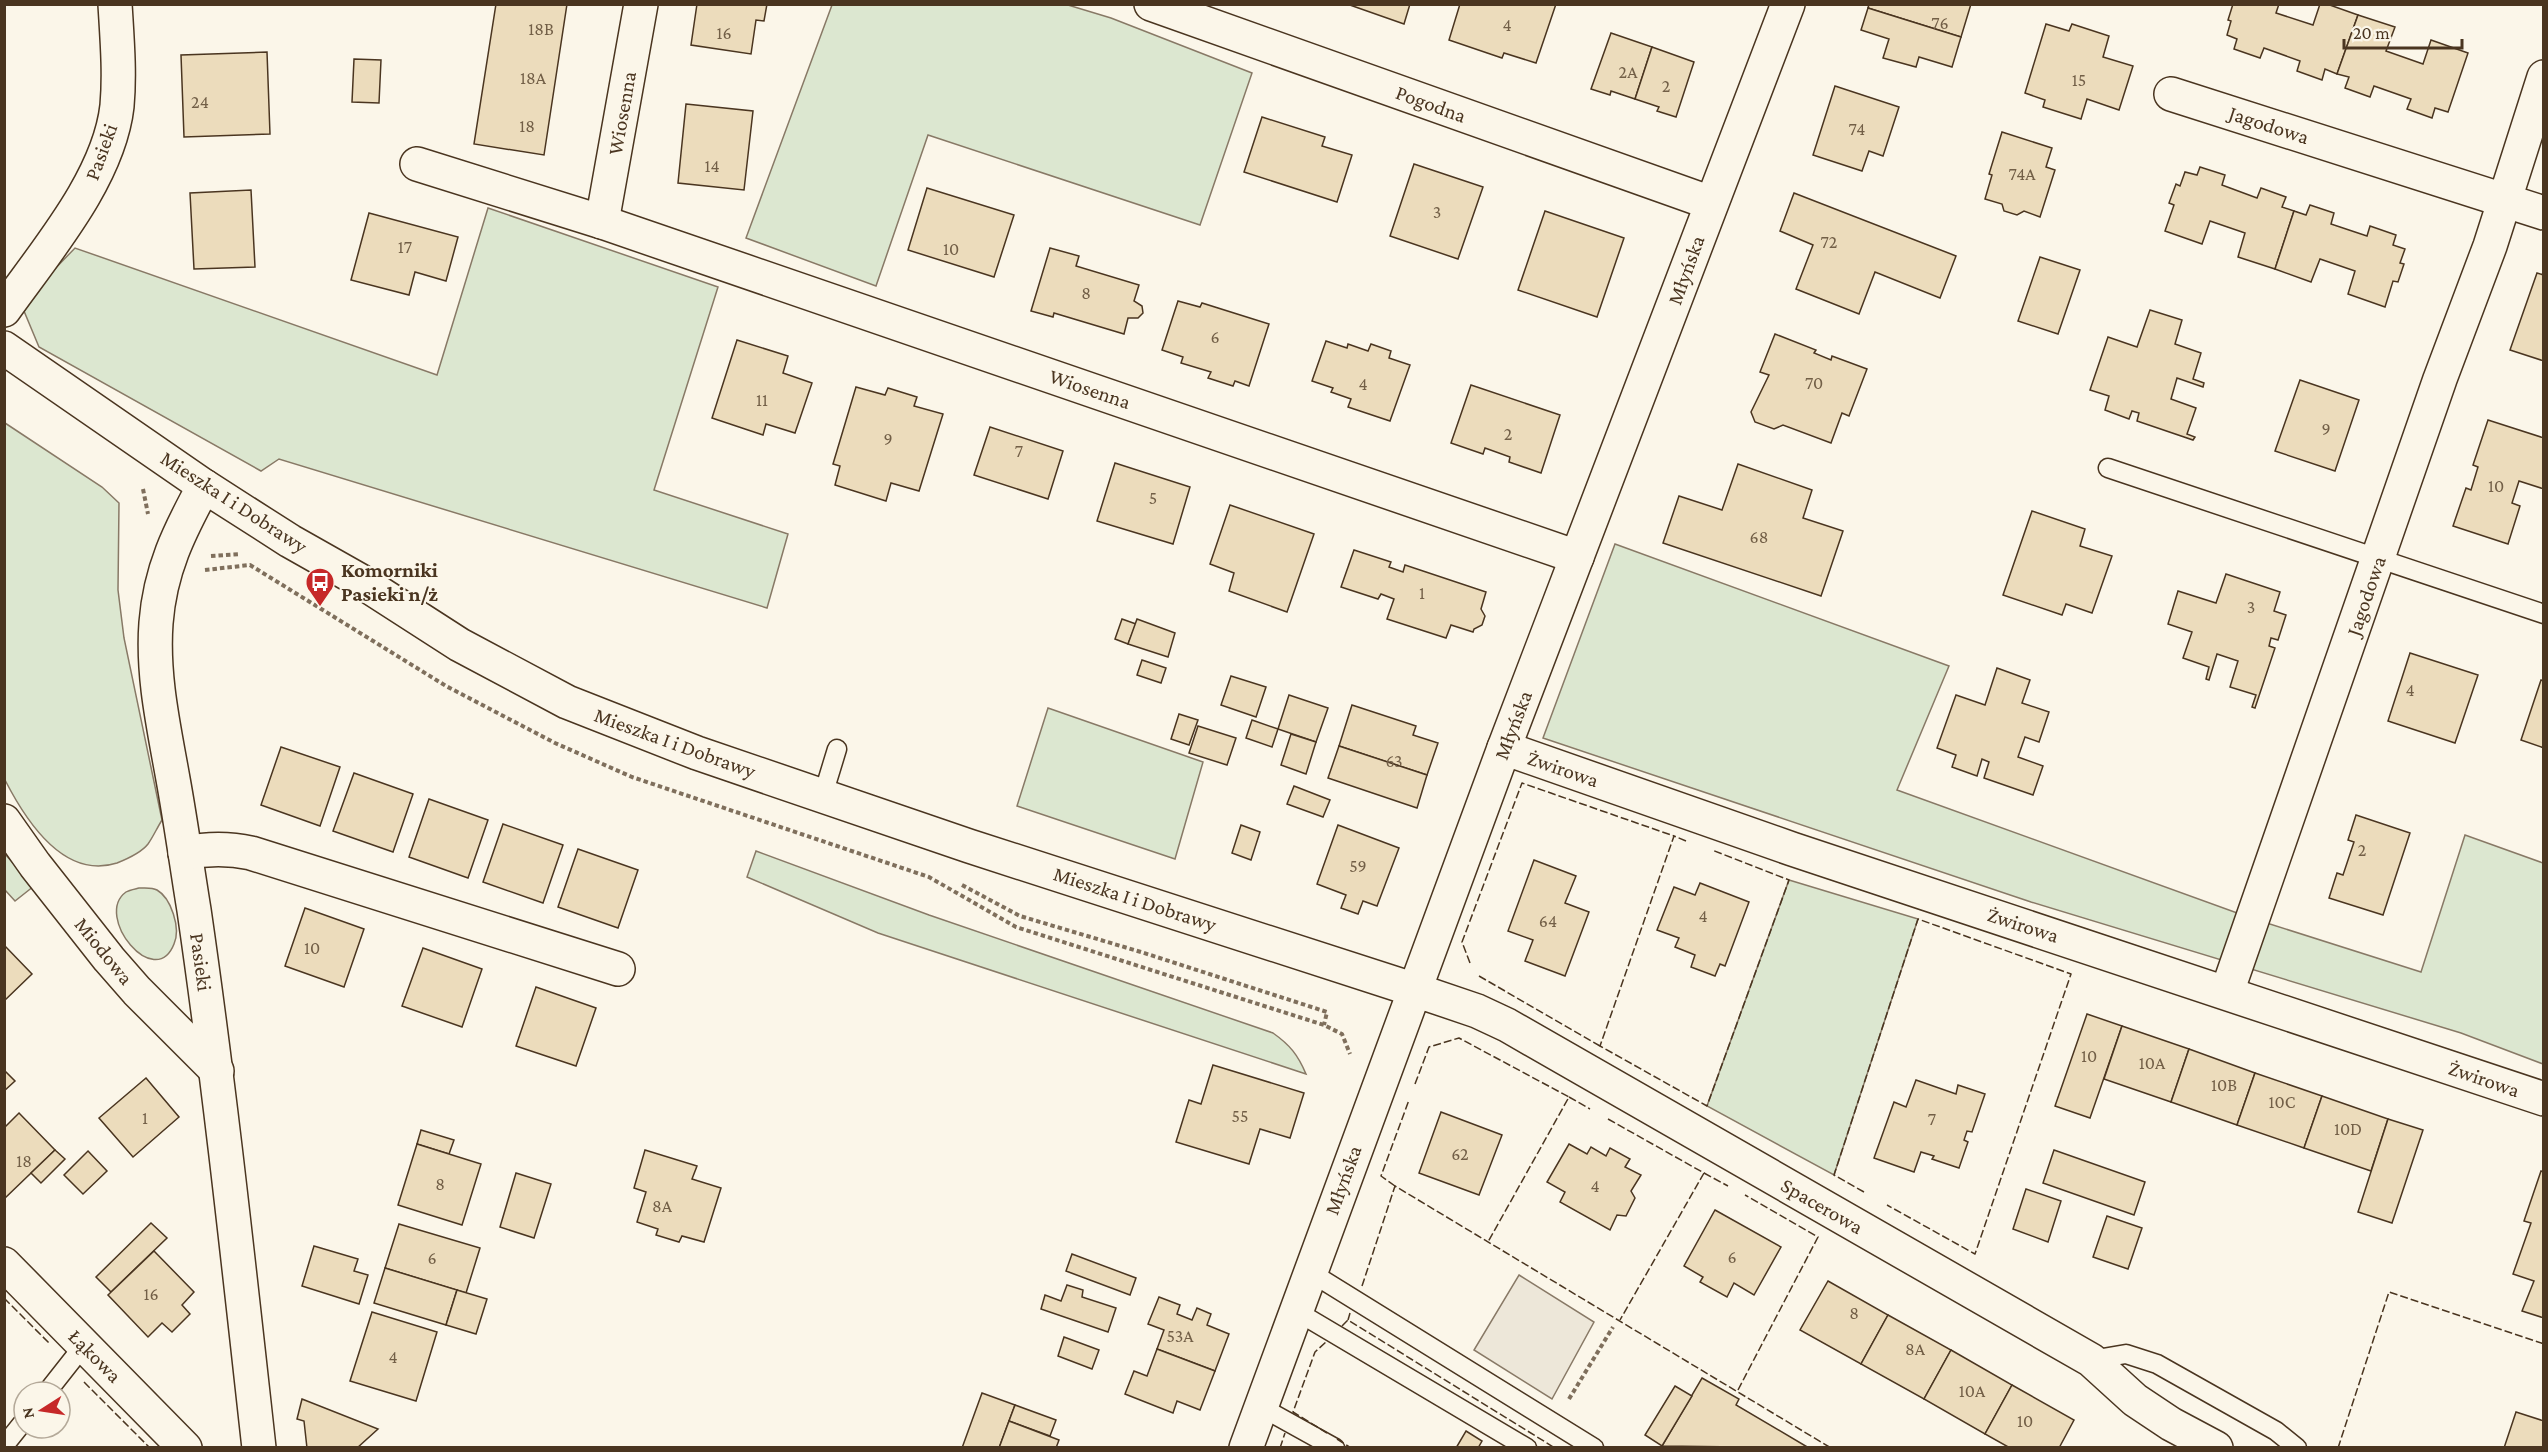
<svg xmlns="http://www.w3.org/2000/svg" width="2548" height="1452" viewBox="0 0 2548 1452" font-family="'Crimson Pro',serif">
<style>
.green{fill:#dce7d0;stroke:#887966;stroke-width:1.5}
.parking{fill:#ede7d9;stroke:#887966;stroke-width:1.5}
.building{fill:#ecdcbc;stroke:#4a3520;stroke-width:1.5}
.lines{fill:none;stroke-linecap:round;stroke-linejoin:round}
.service-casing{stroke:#4a3520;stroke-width:21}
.minor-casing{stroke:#4a3520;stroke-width:36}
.path{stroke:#7f6f5c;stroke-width:4;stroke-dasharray:4.5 3;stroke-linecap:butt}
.service{stroke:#fbf6e9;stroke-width:18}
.minor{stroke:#fbf6e9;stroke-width:33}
.fence{stroke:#4a3520;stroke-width:1.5;stroke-dasharray:8 3;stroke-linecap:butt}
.labels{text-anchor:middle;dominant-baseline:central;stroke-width:4.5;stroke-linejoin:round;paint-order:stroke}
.number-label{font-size:18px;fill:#725f47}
.street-label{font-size:21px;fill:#4a3520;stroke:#fbf6e9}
.poi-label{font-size:21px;font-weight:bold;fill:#4a3520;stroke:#fbf6e9;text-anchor:start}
</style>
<rect width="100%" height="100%" fill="#fbf6e9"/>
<!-- green -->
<g class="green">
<polygon points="832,5 1068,5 1111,18 1252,73 1200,225 928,135 876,286 746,238"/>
<polygon points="488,208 718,287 654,490 788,534 767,608 279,459 261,471 39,347 24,311 46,278 75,248 437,375"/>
<path d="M5 423 102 487 119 503 118 590 124 638 162 820C157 828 153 837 148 844 141 853 127 859 117 863 64 880 26 821 5 780Z"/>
<polygon points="1615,544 1949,666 1897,790 2251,918 2421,972 2465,835 2543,863 2543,1064 2461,1033 2031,902 1543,738"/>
<polygon points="1048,708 1203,762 1175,859 1017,806"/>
<path d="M756 851 929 915 1273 1033C1290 1045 1298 1055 1306 1074L878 933 747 877Z"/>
<polygon points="4,853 34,886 15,901 5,890"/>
<polygon points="1789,880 1918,919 1834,1175 1707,1106"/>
<path d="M139 888C144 888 152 887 157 890 171 898 181 928 174 944 155 992 93 916 126 892 129 890 135 889 139 888Z"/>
</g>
<!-- parking -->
<polygon class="parking" points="1519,1275 1594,1322 1552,1399 1474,1350"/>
<!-- building -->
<g class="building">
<polygon points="496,4 567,4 544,155 474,144"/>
<polygon points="697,4 767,4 764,21 756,20 751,54 691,45"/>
<polygon points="1347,4 1410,4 1404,24"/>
<polygon points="1460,4 1556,4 1536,63 1504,53 1502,58 1449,40"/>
<polygon points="1869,4 1971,4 1961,37 1868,8"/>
<polygon points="2233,4 2279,4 2276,13 2313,25 2320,4 2327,4 2358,15 2337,74 2325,69 2322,80 2297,71 2300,61 2264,48 2260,58 2234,49 2237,39 2227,35 2231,21 2228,20"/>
<polygon points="1868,8 1961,37 1952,67 1919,57 1916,67 1883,58 1889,39 1861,30"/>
<polygon points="2358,15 2395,27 2386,51 2423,64 2431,40 2468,53 2448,112 2435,108 2432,118 2407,109 2411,99 2374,86 2370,97 2345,88 2349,77 2337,74"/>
<polygon points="2046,24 2069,31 2072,24 2109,36 2103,57 2133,66 2119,110 2087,99 2081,119 2043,107 2045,100 2025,93"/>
<polygon points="1611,33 1652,47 1635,99 1611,91 1610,95 1591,89"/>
<polygon points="1652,47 1694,62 1676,117 1657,111 1659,107 1635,99"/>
<polygon points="267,52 270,134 184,137 181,55"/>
<polygon points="354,59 381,60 379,103 352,102"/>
<polygon points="1835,86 1899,107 1883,156 1869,151 1862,171 1813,155"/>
<polygon points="686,104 753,111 744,190 678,183"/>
<polygon points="1262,117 1325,137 1322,146 1352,155 1337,202 1244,172"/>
<polygon points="2002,132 2052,148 2046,167 2055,170 2040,217 2024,211 2017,215 2004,211 2002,204 1985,199 1992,175 1989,174"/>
<polygon points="1414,164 1483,187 1458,259 1390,236"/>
<polygon points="2200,167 2225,175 2222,185 2257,198 2261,188 2286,197 2282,207 2294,211 2275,269 2238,257 2245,233 2210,221 2202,244 2165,231 2174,205 2169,203 2176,184 2180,186 2185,172 2197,175"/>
<polygon points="927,188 1014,215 994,277 908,250"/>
<polygon points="251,190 255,267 194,269 190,193"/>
<polygon points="1794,193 1956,256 1940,298 1875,272 1859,314 1796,289 1813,245 1780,231"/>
<polygon points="2310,205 2334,213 2331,224 2367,236 2370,226 2396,235 2393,245 2405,249 2400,263 2404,264 2398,282 2393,281 2385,307 2348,294 2355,271 2320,259 2311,282 2275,269 2294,211 2306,215"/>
<polygon points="1545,211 1624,238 1597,317 1518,290"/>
<polygon points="369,213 458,237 446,281 415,272 409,295 351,280"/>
<polygon points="1050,248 1079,256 1076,266 1139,285 1134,301 1142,306 1143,313 1138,318 1128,318 1124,334 1054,313 1053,317 1031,311"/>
<polygon points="2040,257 2080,270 2058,334 2018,321"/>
<polygon points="2537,273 2544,275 2544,361 2510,350"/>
<polygon points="1178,301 1200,307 1202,303 1269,324 1249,386 1235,381 1233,386 1208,378 1211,372 1181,363 1183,357 1162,350"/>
<polygon points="2150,310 2182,320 2175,344 2201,353 2193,379 2204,383 2203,387 2177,378 2171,399 2196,408 2187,434 2195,437 2193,440 2137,421 2139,413 2132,411 2129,419 2105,410 2109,396 2090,390 2108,337 2137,347"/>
<polygon points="1775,334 1816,350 1814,353 1831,360 1832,356 1867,369 1849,416 1842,413 1831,443 1783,425 1774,429 1755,422 1751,412 1769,375 1760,372"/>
<polygon points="737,340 788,356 783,373 812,383 795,433 766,424 763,435 712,418"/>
<polygon points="1326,341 1347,348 1348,344 1368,351 1371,344 1391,351 1389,358 1410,365 1390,421 1348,407 1351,399 1331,392 1333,388 1312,381"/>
<polygon points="2300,380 2359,400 2335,471 2275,451"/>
<polygon points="1471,385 1560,415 1541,473 1509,462 1510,457 1485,448 1483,454 1451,443"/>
<polygon points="856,387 885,395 888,388 917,397 914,406 943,414 919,491 891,483 886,501 835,485 840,466 833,464"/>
<polygon points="2488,420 2544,438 2544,489 2519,481 2512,503 2520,506 2508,544 2453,526 2466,488 2471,490 2478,467 2473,465"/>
<polygon points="990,427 1063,451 1048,499 974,475"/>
<polygon points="1115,463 1190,487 1173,544 1097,521"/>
<polygon points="1738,464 1812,490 1803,518 1843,531 1821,596 1663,543 1679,496 1722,510"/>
<polygon points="1230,505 1314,534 1287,612 1229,591 1234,573 1210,564"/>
<polygon points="2032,511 2085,529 2080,546 2112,556 2092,613 2066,604 2062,615 2003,595"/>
<polygon points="1354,550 1391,562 1389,567 1403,572 1405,565 1486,592 1481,609 1485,616 1482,625 1474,629 1473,632 1451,625 1446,638 1387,619 1394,599 1381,594 1378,599 1341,587"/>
<polygon points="2226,574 2280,592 2274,611 2286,615 2278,640 2271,638 2269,646 2275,648 2255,708 2252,707 2256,695 2230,687 2238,661 2217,654 2209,680 2206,679 2209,667 2183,658 2192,632 2168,624 2178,591 2216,603"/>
<polygon points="1122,619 1136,624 1128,644 1115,639"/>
<polygon points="1137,619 1175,633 1168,657 1128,644"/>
<polygon points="2410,653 2478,675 2455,743 2388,721"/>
<polygon points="1142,660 1166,668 1161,683 1137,675"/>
<polygon points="1997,668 2030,680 2022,703 2049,712 2039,742 2025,737 2018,757 2043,766 2033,795 1984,778 1989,762 1982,759 1977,776 1952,767 1956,755 1937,748 1956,695 1985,705"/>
<polygon points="1231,676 1266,687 1256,717 1221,705"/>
<polygon points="2541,680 2544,681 2544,748 2521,740"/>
<polygon points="1289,695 1328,708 1316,742 1278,729"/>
<polygon points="1352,705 1416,726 1413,735 1438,743 1427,775 1339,746"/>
<polygon points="1179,714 1198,720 1189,745 1171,739"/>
<polygon points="1252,720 1278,729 1272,747 1246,738"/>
<polygon points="1198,726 1236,738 1227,765 1189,753"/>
<polygon points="1291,734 1316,742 1306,774 1281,765"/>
<polygon points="1339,746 1427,775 1417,808 1328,778"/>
<polygon points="281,747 340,767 320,826 261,805"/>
<polygon points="354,773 413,794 393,852 333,831"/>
<polygon points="1294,786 1330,800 1323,817 1287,804"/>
<polygon points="429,799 488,820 468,878 409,857"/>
<polygon points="2356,815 2410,833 2383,915 2329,898 2337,873 2343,875 2354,842 2348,840"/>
<polygon points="503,824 563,845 543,903 483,882"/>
<polygon points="1241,825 1260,832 1251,860 1232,853"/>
<polygon points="1338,825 1399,848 1377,906 1363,901 1358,914 1341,908 1346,895 1317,884"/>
<polygon points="578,849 638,870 618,928 558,907"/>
<polygon points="1534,860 1576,876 1565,903 1589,912 1565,976 1525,961 1533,940 1508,931"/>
<polygon points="1700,883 1749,902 1725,966 1720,964 1715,976 1691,967 1695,955 1675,947 1679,938 1657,930 1674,887 1695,895"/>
<polygon points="305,908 364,929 344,987 285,966"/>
<polygon points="4,945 32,974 4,1001"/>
<polygon points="423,948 482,969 462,1027 402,1006"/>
<polygon points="536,987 596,1008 576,1066 516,1046"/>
<polygon points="2087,1014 2122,1026 2090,1118 2055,1106"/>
<polygon points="2122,1026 2189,1049 2171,1102 2104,1079"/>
<polygon points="2189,1049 2255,1073 2237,1125 2171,1102"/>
<polygon points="1213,1065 1304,1093 1290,1138 1260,1129 1249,1164 1176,1142 1189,1100 1201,1104"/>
<polygon points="4,1070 15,1081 4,1091"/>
<polygon points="2255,1073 2322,1096 2304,1148 2237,1125"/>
<polygon points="146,1078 179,1117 133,1157 99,1118"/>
<polygon points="1916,1080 1956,1094 1958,1085 1985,1094 1972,1132 1967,1131 1964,1140 1968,1142 1959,1168 1932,1159 1934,1156 1921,1152 1914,1172 1874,1158 1894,1102 1906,1107"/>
<polygon points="2322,1096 2388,1119 2371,1171 2304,1148"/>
<polygon points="1441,1112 1502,1135 1479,1195 1419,1173"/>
<polygon points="19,1113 55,1150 4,1199 4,1128"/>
<polygon points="2388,1119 2423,1130 2392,1223 2358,1212"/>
<polygon points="421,1130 454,1140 449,1154 417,1144"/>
<polygon points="417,1144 481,1164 462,1225 398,1205"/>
<polygon points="1569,1144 1587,1154 1591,1147 1606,1156 1610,1148 1630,1159 1625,1167 1641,1175 1631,1191 1635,1198 1626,1216 1617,1215 1610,1230 1560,1202 1565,1192 1547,1182"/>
<polygon points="55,1150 65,1159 41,1183 31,1173"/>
<polygon points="645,1150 697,1166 692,1179 721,1188 704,1242 682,1236 679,1242 656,1235 658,1229 637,1222 646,1192 634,1188"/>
<polygon points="2054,1150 2145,1182 2134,1215 2043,1183"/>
<polygon points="88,1151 107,1171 83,1194 64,1175"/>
<polygon points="2541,1171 2544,1172 2544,1318 2522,1311 2534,1281 2513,1274 2531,1223 2524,1221"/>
<polygon points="516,1173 551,1184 534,1238 500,1227"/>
<polygon points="2026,1189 2061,1201 2048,1242 2013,1229"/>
<polygon points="1715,1210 1781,1247 1754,1295 1734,1283 1727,1297 1700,1282 1703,1277 1684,1266"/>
<polygon points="2107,1216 2142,1228 2128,1269 2093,1257"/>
<polygon points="151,1223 167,1238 111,1292 96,1277"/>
<polygon points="399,1224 480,1248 466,1293 385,1268"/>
<polygon points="314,1246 358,1259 354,1271 368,1275 359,1304 302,1286"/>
<polygon points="154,1251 194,1292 182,1305 190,1314 172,1332 162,1323 148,1337 108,1295"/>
<polygon points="1072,1254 1136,1278 1130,1295 1066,1271"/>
<polygon points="385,1268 457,1290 446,1325 374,1303"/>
<polygon points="1828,1281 1888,1315 1861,1364 1800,1330"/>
<polygon points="1067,1285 1083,1290 1082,1297 1116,1308 1108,1332 1041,1309 1045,1295 1061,1301"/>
<polygon points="457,1290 487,1299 476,1334 446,1325"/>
<polygon points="1159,1297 1180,1305 1177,1314 1192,1320 1197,1308 1211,1314 1207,1325 1229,1334 1215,1371 1157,1349 1164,1330 1148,1324"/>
<polygon points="372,1312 437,1332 416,1401 350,1381"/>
<polygon points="1888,1315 1951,1350 1924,1399 1861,1364"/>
<polygon points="1064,1337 1099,1350 1092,1369 1058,1356"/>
<polygon points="1157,1349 1215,1371 1200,1410 1177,1401 1173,1413 1125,1394 1134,1371 1147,1376"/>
<polygon points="1951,1350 2012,1385 1985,1434 1924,1399"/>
<polygon points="1702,1378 1739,1399 1736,1405 1809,1448 1662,1446"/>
<polygon points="2012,1385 2074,1420 2059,1448 2010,1448 1985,1434"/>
<polygon points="1675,1386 1692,1396 1662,1446 1645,1435"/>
<polygon points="982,1393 1015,1405 1009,1421 999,1448 962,1448"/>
<polygon points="302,1399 378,1429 357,1448 307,1448 304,1421 297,1419"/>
<polygon points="1015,1405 1056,1420 1050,1436 1009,1421"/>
<polygon points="2516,1412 2544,1421 2544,1448 2504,1448"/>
<polygon points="1009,1421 1059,1440 1056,1448 999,1448"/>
<polygon points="1466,1431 1482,1441 1478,1448 1456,1448"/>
</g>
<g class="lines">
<!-- service casing -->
<g class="service-casing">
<g id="service">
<polyline points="2108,468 2544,614"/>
<polyline points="823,795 837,749"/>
<polyline points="1310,1272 1594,1448"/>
<polyline points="1296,1311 1527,1448"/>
<polyline points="2091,1360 2126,1354 2157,1364 2276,1431 2297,1448"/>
<polyline points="47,1392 84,1345"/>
<polyline points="1261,1407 1335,1448"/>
<polyline points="4,1446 24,1421"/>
</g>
</g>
<!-- minor casing -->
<g class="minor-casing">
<g id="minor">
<polyline points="1151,4 1711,203"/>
<polyline points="2171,94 2544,213"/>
<polyline points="417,164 602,222 1577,557"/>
<polyline points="602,222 641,4"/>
<path d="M4 310C46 251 109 178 117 106 120 73 117 38 115 4"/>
<polyline points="4,348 204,486 290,541 359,580 460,645 567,702 697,753 969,846 1415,990 1477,1011 1507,1025 2091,1360 2135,1400 2171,1424 2216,1448"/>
<path d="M204 486C179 532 160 570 156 623 152 676 164 728 173 779 181 823 187 867 194 910 220 1089 239 1268 259 1448"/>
<polyline points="1504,748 1792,849 2544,1099"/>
<polyline points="4,821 35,865 109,959 137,991 217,1071"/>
<path d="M185 853C209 848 228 848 251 853L618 969"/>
<polyline points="2227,992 2440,379 2490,246 2544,77"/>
<polyline points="4,1264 185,1448"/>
<polyline points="1246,1448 1504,748 1788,4"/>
</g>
</g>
<!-- path -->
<g class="path">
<polyline points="143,489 148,514"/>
<polyline points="211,556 240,554"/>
<polyline points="205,570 250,565 446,686 555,743 632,777 929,877 1016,927 1324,1025 1342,1034 1350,1054"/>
<polyline points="962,885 1020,916 1141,952 1327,1012 1324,1025"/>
<polyline points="1569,1399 1613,1327"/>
</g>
<!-- service -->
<use href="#service" class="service"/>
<!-- minor -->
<use href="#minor" class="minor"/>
<!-- fence -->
<g class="fence">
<polyline points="1686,841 1674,836 1600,1046 1707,1106 1789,880 1712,850"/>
<polyline points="1470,963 1462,942 1522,783 1674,836"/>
<polyline points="1479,976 1600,1046"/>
<polyline points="1415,1084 1429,1047 1459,1038 1569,1097 1488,1242"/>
<polyline points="1569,1097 1590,1109"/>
<polyline points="1608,1119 1704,1173 1620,1320"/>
<polyline points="1704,1173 1728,1186"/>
<polyline points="1395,1186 1381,1176 1409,1100"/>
<polyline points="1864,1192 1834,1175 1918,919 2071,974 1975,1254 1887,1205"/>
<polyline points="1362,1286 1395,1186 1831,1448"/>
<polyline points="4,1298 50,1344"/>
<polyline points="1348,1320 1350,1313"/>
<polyline points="1342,1326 1348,1320 1555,1448"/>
<polyline points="84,1382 150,1448"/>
<polyline points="1738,1390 1818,1237 1745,1195"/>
<polyline points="1327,1433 1293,1412 1315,1352 1327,1341"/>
<polyline points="1337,1439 1351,1448"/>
<polyline points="1280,1448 1285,1433"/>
<polyline points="2338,1448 2389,1292 2544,1344"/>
</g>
</g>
<!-- icons -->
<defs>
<g id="bus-pin" transform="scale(1.5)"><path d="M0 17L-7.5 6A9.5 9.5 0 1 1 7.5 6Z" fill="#c62828" stroke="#fbf6e9"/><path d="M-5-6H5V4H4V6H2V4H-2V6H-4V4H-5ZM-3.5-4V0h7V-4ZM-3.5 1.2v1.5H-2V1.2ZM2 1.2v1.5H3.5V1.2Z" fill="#fff"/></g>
</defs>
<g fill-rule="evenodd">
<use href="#bus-pin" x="320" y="582"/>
</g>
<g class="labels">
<!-- number labels -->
<g class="number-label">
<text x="1940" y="23">76</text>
<text x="1507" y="25">4</text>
<text x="541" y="29">18B</text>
<text x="724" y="33">16</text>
<text x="1628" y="72">2A</text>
<text x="533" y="78">18A</text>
<text x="2079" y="80">15</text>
<text x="1666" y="86">2</text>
<text x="200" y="102">24</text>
<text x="527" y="126">18</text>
<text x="1857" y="129">74</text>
<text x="712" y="166">14</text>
<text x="2022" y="174">74A</text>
<text x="1437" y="212">3</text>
<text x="1829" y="242">72</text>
<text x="405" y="247">17</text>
<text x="951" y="249">10</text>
<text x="1086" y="293">8</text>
<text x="1215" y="337">6</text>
<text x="1814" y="383">70</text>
<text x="1363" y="384">4</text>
<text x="762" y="400">11</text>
<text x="2326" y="429">9</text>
<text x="1508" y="434">2</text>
<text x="888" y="439">9</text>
<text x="1019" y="451">7</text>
<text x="2496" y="486">10</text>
<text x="1153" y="498">5</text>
<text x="1759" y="537">68</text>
<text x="1422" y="593">1</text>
<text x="2251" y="607">3</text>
<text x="2410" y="690">4</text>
<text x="1394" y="761">63</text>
<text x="2362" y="850">2</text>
<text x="1358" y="866">59</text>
<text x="1703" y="916">4</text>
<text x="1548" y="921">64</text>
<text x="312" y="948">10</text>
<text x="2089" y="1056">10</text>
<text x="2152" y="1063">10A</text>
<text x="2224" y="1085">10B</text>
<text x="2282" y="1102">10C</text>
<text x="1240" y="1116">55</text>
<text x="145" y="1118">1</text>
<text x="1932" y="1119">7</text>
<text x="2348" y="1129">10D</text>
<text x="1460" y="1154">62</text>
<text x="24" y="1161">18</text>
<text x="440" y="1184">8</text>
<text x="1595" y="1186">4</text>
<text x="662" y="1206">8A</text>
<text x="1732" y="1257">6</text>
<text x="432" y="1258">6</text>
<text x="151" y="1294">16</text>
<text x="1854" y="1313">8</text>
<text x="1180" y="1336">53A</text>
<text x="1915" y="1349">8A</text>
<text x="393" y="1357">4</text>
<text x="1972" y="1391">10A</text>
<text x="2025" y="1421">10</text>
</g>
<!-- street labels -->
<g class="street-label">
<text transform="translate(1431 104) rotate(20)">Pogodna</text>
<text transform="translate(622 113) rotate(-80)">Wiosenna</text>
<text transform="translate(2269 125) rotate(18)">Jagodowa</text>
<text transform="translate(101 152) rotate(-70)">Pasieki</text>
<text transform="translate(1686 270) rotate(-70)">Młyńska</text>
<text transform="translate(1090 389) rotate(19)">Wiosenna</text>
<text transform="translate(234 502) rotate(33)">Mieszka I i Dobrawy</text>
<text transform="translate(2366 596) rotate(-71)">Jagodowa</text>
<text transform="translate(1513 725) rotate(-69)">Młyńska</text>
<text transform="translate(675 743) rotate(20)">Mieszka I i Dobrawy</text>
<text transform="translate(1563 769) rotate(19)">Żwirowa</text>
<text transform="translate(1135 899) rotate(18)">Mieszka I i Dobrawy</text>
<text transform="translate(2023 925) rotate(18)">Żwirowa</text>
<text transform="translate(104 951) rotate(51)">Miodowa</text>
<text transform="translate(201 962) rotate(82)">Pasieki</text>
<text transform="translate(2484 1079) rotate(19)">Żwirowa</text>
<text transform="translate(1343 1180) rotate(-70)">Młyńska</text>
<text transform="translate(1822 1206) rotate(30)">Spacerowa</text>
<text transform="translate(95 1356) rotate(45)">Łąkowa</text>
</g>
<!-- poi labels -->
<g class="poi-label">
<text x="341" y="570">Komorniki<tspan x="341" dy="24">Pasieki n/ż</tspan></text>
</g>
</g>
<!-- border -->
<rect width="2548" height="1452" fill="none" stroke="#4a3520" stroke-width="12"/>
<!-- north arrow -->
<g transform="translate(42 1410) rotate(258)"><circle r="28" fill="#fbf6e9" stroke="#b4a999" stroke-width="1.5"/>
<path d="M0-4.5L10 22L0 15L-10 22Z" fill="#c62828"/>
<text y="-9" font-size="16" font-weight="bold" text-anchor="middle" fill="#4a3520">N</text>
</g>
<!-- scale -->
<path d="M2344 39v9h118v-9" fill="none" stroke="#4a3520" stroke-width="3"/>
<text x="2353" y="39" font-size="18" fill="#4a3520" stroke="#fbf6e9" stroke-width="4.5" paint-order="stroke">20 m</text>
</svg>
